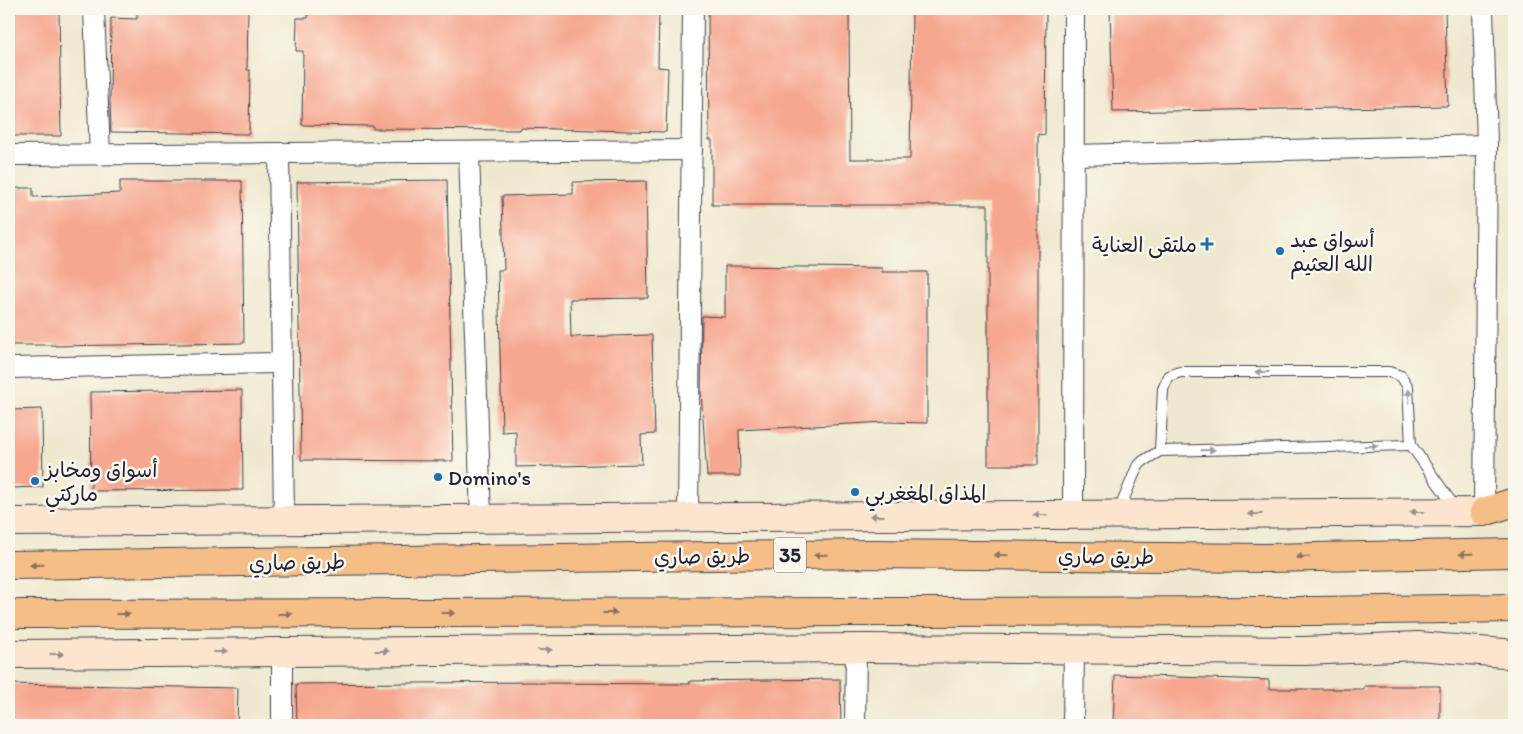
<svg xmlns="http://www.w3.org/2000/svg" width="1523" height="734" viewBox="0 0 1523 734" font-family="Itim,'Playpen Sans Arabic',sans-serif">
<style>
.building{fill:#f6a78f}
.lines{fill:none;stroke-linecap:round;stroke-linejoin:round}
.service-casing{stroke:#414051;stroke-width:12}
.minor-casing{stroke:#414051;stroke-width:22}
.secondary-casing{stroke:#414051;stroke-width:30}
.primary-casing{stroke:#414051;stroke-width:30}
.service{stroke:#fff;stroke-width:10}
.minor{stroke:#fff;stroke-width:20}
.secondary{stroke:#fbe5cf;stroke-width:28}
.primary{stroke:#f6be87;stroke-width:28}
.oneway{fill:#9c9ca7}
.oneway2{fill:#998d8c}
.oneway3{fill:#8c7061}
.poi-dot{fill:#1f6fb2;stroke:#fbf7ec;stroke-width:2}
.labels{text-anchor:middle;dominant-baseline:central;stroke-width:5;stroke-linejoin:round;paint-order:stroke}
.shield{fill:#fbf7ec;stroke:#636270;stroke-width:1}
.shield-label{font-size:20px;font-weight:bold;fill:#22223b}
.poi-label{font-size:21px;fill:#22223b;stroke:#fbf7ec;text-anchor:start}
.street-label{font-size:21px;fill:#22223b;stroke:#fbf7ec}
</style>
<rect width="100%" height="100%" fill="#fbf7ec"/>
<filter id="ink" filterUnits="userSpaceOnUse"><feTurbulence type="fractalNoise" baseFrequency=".02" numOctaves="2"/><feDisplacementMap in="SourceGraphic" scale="10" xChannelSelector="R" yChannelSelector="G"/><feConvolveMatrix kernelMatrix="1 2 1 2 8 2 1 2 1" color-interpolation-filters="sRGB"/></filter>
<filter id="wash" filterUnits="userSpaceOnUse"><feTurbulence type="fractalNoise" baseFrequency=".0096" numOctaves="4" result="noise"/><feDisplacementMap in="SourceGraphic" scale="20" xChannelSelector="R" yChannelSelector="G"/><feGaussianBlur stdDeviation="1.12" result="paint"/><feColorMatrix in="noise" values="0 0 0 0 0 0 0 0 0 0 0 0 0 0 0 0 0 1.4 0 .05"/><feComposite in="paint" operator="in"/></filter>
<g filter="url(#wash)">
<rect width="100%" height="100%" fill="#eee9ce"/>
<g id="blocks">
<!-- building -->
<g class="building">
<polygon points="9,9 59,9 61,136 9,136"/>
<polygon points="137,9 248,9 247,70 250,70 249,134 111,132 110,102 111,18 137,19"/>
<polygon points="308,9 659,9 658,67 668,68 666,132 520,128 520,130 373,129 373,126 302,125 303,51 296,51 297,18 308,18"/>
<polygon points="708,9 849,9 850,159 910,159 912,9 1046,9 1045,135 1038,134 1038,465 988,465 988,205 712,205 712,140 709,140"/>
<polygon points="1110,9 1445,9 1448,106 1113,112"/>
<polygon points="447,180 453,461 301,460 297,182"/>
<polygon points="120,181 242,181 244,343 55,346 55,345 9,345 9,188 33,188 33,197 120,193"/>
<polygon points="646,181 648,298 570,299 571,337 652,335 655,434 641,435 642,464 516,467 516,431 502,432 498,270 504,270 502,196 573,194 573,182"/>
<polygon points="725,266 882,268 882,272 927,272 927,423 886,422 739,430 740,476 707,476 701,391 702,316 725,317"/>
<polygon points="242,390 243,490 91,491 90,392"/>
<polygon points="42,409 43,487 9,488 9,410"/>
<polygon points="1115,675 1269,680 1269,689 1364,689 1364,686 1440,686 1440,725 1113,725"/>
<polygon points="840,679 841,724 297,725 296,684 537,682 537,683 690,684 690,681"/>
<polygon points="9,684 238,688 237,725 9,725"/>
</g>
</g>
</g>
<g filter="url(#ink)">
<use href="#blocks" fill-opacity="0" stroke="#414051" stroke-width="1"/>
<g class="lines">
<!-- service casing -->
<g class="service-casing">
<g id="service">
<polyline points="1160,451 1163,389 1169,376 1180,372 1389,372 1401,376 1408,387 1411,445 1456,509"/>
<polyline points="1118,513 1137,467 1143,461 1160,451 1411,445"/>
</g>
</g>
<!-- minor casing -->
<g class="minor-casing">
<g id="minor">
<polyline points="94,9 100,155"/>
<polyline points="1483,9 1487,145 1484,512"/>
<polyline points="469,152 481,519"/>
<polyline points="279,154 284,520"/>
<polyline points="9,155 692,150"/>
<polyline points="1073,155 1487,145"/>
<polyline points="9,368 282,363"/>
<polyline points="1073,515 1074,9"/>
<polyline points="688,517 693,9"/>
<polyline points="282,725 282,652"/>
<polyline points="855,725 856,648"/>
<polyline points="1073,725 1074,649"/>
</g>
</g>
<!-- secondary casing -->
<g class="secondary-casing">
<g id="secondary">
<polyline points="9,522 1484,512"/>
<polyline points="9,654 865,648 1304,651 1418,646 1504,653 1514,656"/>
</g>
</g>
<!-- primary casing -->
<g class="primary-casing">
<g id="primary">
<polyline points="1484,512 1514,502"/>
<polyline points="9,565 872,554 1266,558 1514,553"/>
<polyline points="9,614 1316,611 1514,608"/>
</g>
</g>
<!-- service -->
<use href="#service" class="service"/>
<!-- minor -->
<use href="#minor" class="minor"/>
<!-- secondary -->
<use href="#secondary" class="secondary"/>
<!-- primary -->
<use href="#primary" class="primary"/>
</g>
<!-- one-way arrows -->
<defs><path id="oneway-solid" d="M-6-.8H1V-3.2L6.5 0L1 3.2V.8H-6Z" transform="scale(1.25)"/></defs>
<g class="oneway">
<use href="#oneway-solid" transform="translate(1262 372) rotate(180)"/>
<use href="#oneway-solid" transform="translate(1409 396) rotate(-92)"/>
<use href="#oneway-solid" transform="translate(1371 446) rotate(-1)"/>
<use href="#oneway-solid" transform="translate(1208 450) rotate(-1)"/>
</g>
<g class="oneway2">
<use href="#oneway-solid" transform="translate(1417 512) rotate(180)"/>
<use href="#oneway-solid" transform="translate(1255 514) rotate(180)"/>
<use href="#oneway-solid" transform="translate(1040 515) rotate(180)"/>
<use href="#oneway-solid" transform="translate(877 516) rotate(180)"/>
<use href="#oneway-solid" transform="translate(545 650)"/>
<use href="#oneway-solid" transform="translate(382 651)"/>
<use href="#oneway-solid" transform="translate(220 652)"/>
<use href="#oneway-solid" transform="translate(57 654)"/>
</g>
<g class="oneway3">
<use href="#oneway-solid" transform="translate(1466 554) rotate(179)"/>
<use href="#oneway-solid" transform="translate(821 555) rotate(179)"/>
<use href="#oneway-solid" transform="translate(1001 555) rotate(-179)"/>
<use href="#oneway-solid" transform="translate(1303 557) rotate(179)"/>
<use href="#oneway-solid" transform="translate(37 565) rotate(179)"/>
<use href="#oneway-solid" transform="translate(448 613)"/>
<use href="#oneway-solid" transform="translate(610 613)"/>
<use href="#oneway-solid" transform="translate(123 614)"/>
<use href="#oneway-solid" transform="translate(285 614)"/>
</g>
</g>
<!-- markers -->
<g class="poi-dot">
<path d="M1204.5 236.5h5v5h5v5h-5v5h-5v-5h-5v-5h5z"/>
<circle cx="1280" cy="251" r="5"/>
<circle cx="438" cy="477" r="5"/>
<circle cx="35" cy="481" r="5"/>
<circle cx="855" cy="492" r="5"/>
</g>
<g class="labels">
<!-- shield labels -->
<rect class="shield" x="774" y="537.5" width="32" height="35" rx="4"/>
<g class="shield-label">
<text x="790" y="555">35</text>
</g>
<!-- poi labels -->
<g class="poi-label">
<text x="1290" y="239">أسواق عبد<tspan x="1290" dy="24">الله العثيم</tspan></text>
<text x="1197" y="244" text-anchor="end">ملتقى العناية</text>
<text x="45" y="469">أسواق ومخابز<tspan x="45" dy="24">ماركتي</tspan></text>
<text x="448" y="477">Domino's</text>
<text x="865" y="492">المذاق المغغربي</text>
</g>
<!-- street labels -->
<g class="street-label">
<text transform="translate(702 556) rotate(-1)">طريق صاري</text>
<text transform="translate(1106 556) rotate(1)">طريق صاري</text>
<text transform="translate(297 562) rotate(-1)">طريق صاري</text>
</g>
</g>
<!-- margin -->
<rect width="1523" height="734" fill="none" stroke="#fbf7ec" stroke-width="30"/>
</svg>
